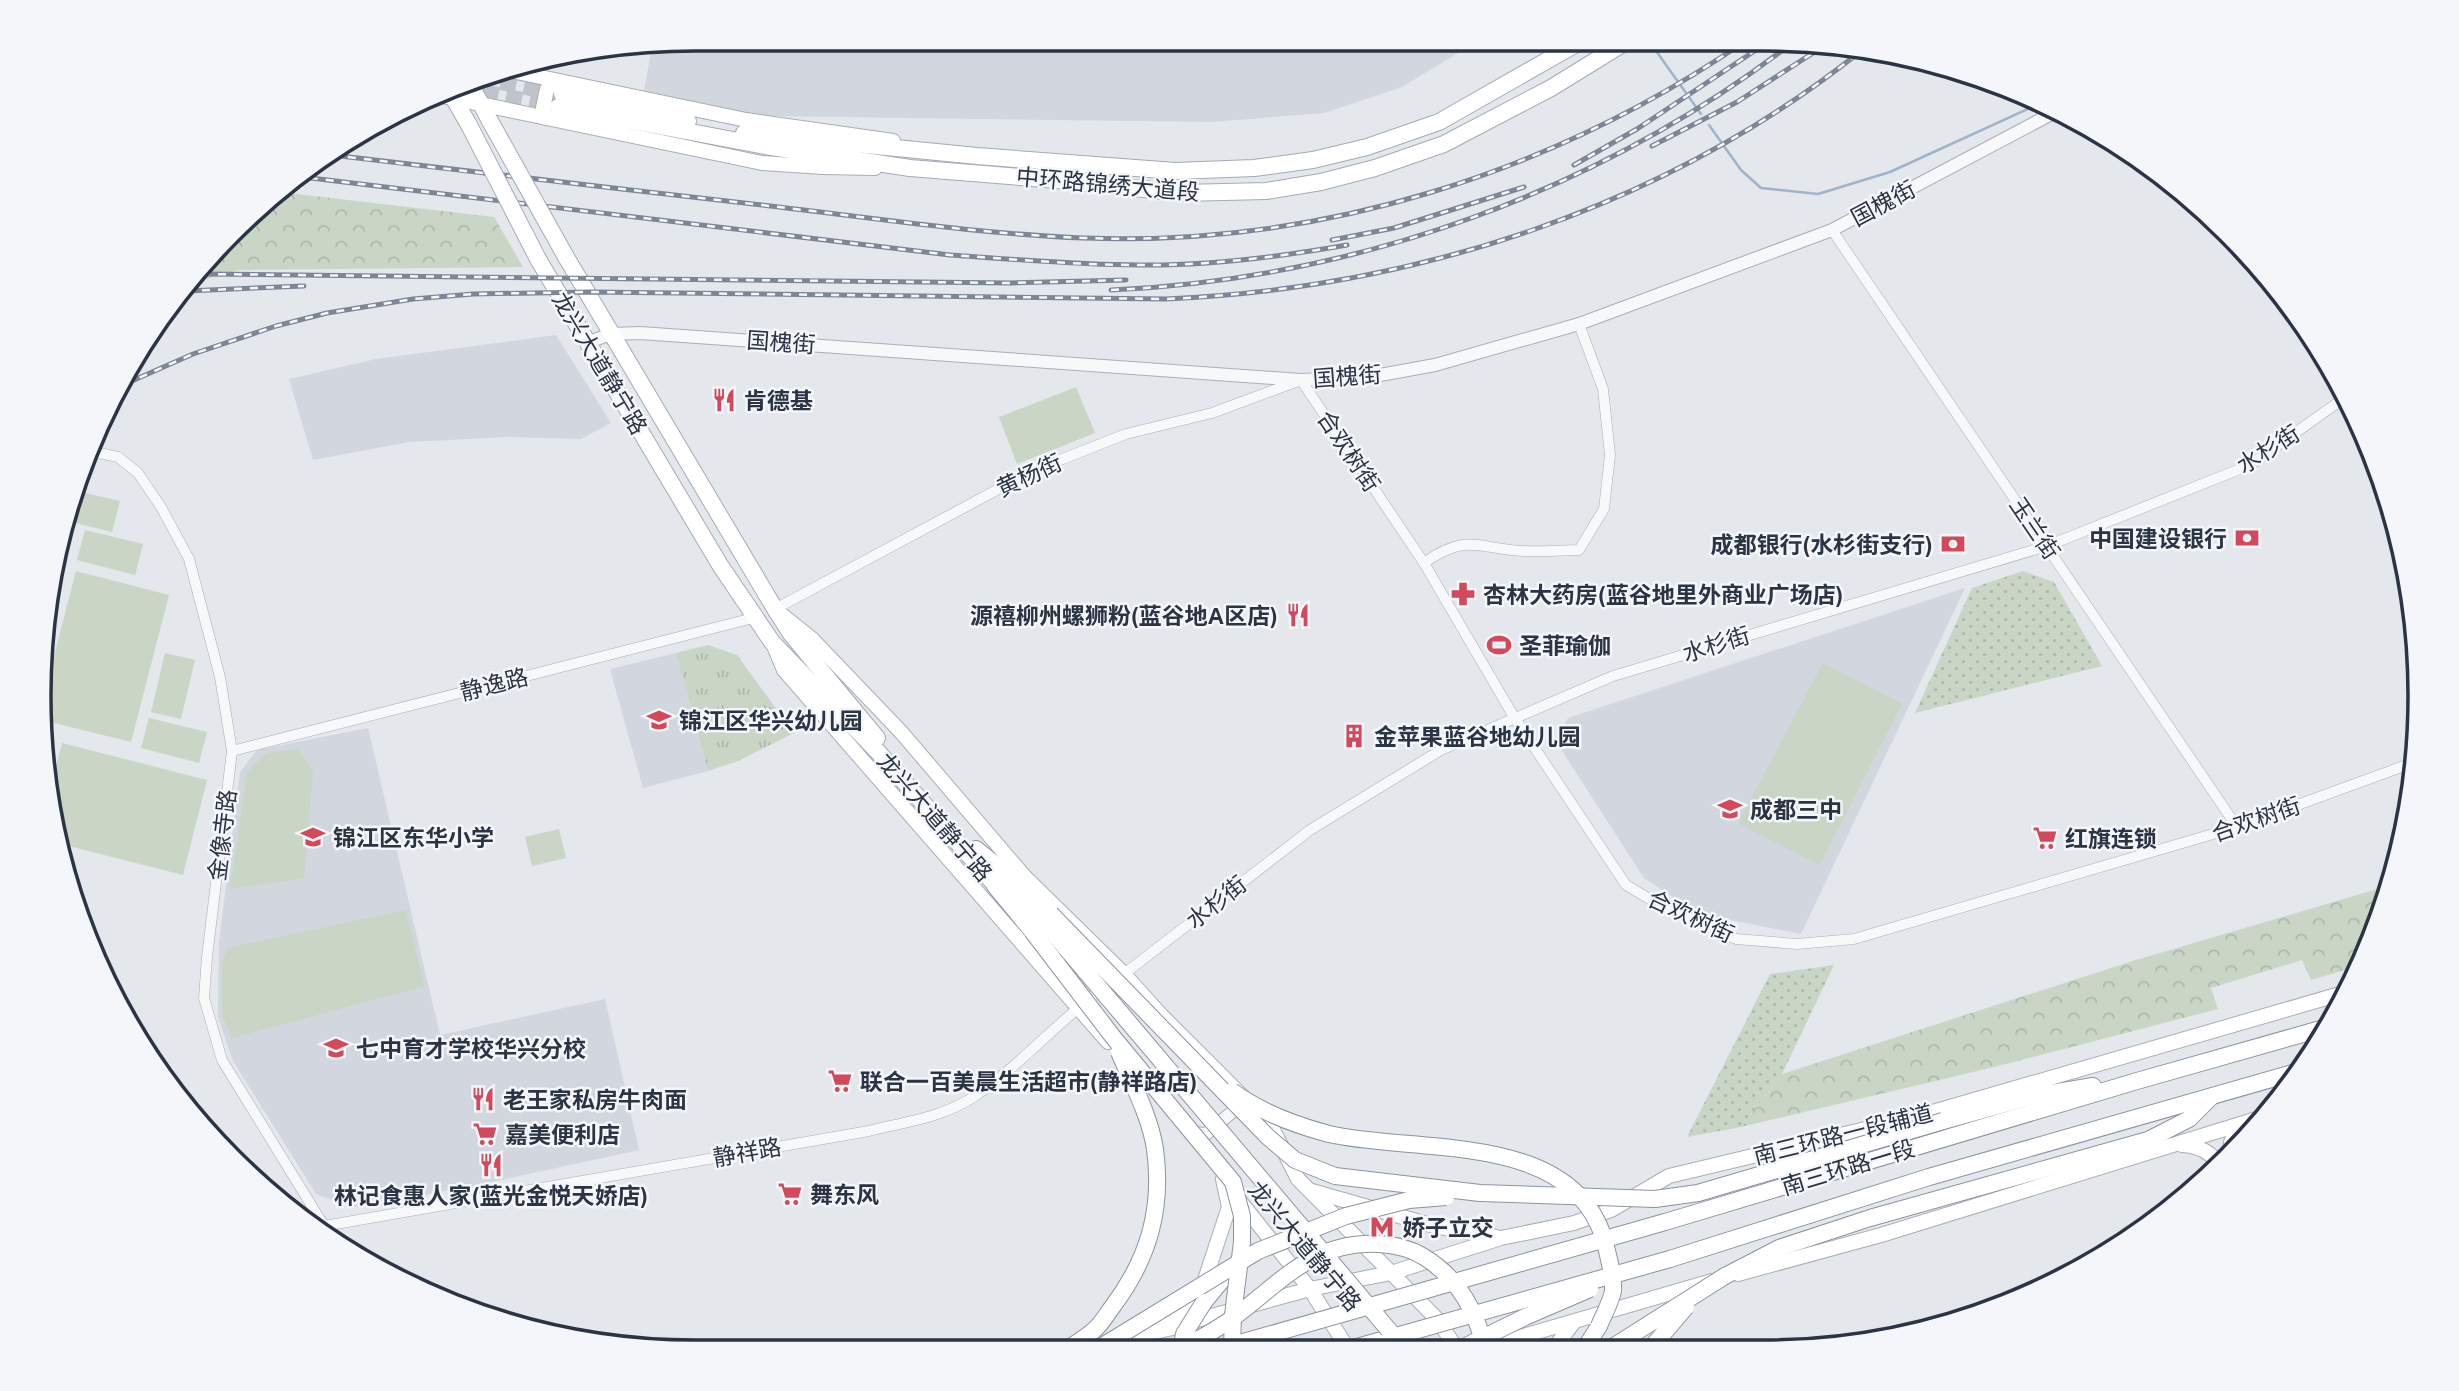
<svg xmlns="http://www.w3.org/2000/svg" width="2459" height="1391" viewBox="0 0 2459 1391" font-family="'Public Sans','Noto Sans SC',sans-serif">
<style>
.built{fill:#d2d6de}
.grass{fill:url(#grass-dots)}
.forest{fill:url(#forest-crowns)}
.park{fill:url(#park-tufts)}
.pitch{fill:#c9d6c5}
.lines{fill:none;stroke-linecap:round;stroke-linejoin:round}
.stream{stroke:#9fb4cc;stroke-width:2.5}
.primary-tunnel{stroke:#bfc3cb;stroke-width:16;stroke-dasharray:16 8;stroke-linecap:butt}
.minor-casing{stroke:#a9aeb7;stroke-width:11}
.tertiary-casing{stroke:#a9aeb7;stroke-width:14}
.secondary-casing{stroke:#a9aeb7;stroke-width:16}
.primary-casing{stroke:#a3abb8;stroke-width:18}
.trunk-casing{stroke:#8b94a3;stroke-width:18}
.minor{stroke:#f7f8fa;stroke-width:10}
.tertiary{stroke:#f7f8fa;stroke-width:12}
.secondary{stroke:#fff;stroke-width:14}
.primary{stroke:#fff;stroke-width:16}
.trunk{stroke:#fff;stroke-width:16}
.rail-casing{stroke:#7d8696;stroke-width:5}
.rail{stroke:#f4f6f9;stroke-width:2.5;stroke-dasharray:8;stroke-linecap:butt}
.primary-bridge-casing{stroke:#a3abb8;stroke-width:18;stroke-linecap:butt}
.trunk-bridge-casing{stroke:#8b94a3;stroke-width:18;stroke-linecap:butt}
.primary-bridge{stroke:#fff;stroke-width:16}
.trunk-bridge{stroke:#fff;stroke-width:16}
.labels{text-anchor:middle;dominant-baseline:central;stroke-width:5;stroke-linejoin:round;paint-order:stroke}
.street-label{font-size:23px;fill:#2b3445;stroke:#f4f6f9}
.poi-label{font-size:23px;font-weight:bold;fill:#2b3445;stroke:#f4f6f9;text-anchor:start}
.rim{fill:none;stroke:#2b3445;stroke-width:3.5}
</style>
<defs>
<pattern id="grass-dots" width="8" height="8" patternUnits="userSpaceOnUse" patternTransform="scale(1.75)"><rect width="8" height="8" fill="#c9d6c5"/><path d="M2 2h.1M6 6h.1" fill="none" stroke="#adb8ab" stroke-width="1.8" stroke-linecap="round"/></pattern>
<pattern id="forest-crowns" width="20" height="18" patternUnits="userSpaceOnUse" patternTransform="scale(1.75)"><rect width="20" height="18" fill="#c9d6c5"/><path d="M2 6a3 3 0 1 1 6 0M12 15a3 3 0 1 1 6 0" fill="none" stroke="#adb8ab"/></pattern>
<pattern id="park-tufts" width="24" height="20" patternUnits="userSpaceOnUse" patternTransform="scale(1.75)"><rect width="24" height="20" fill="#c9d6c5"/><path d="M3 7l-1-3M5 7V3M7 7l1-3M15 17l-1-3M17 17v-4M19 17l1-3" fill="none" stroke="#adb8ab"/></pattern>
</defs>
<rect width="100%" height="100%" fill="#e4e7ec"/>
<!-- built -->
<g class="built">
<polygon points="696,39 1481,39 1402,87 1324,113 1212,122 755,116 644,91 652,46"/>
<polygon points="556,335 611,423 581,439 507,437 409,442 313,460 289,379 376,359"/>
<polygon points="1965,588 1801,934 1715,917 1674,898 1644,878 1555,740 1568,718"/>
<polygon points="676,653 708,771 643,788 610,669"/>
<polygon points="368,728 440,1035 605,999 639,1150 474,1186 352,1207 316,1194 233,1061 218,1017 219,942 240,772 257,750"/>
</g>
<!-- grass -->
<g class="grass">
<polygon points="2023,571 2054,582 2102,666 1915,713 1972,588"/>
<polygon points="1834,965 1782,1074 1741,1127 1687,1137 1770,974"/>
</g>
<!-- forest -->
<g class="forest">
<polygon points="279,192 494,217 523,267 239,270 193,283"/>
<polygon points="2391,885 2385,907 2359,966 2311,980 2302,960 2211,988 2218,1009 1994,1067 1741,1127 1782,1074 2136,960"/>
</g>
<!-- park -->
<polygon class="park" points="708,645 737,655 794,733 738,761 708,771 676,653"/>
<!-- pitch -->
<g class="pitch">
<polygon points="1076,387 1095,433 1017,464 999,417"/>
<polygon points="77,491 120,501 112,532 63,520"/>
<polygon points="85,530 143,544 135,575 77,560"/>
<polygon points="76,571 169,595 131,742 42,720 44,695"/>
<polygon points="165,653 195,660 181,719 151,712"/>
<polygon points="1823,663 1902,704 1820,865 1738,823"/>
<polygon points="149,718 207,732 199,763 141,748"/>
<polygon points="62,743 207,780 183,875 65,845 51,785"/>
<polygon points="299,749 313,773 304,878 230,889 247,772 266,753"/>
<polygon points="559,829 566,858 532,866 525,837"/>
<polygon points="406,910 425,986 232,1038 222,1015 222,964 227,948"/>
</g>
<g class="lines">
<!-- stream -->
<g class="stream">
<polyline points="1649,41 1701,114"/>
<polyline points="1709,125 1741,170 1761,188 1818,194 1890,172 2041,103"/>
<polyline points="2184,193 2287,299"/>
</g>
<!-- primary-tunnel -->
<g class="primary-tunnel">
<polyline points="477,77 560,94"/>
<polyline points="459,87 556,107"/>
</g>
<!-- minor casing -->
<g class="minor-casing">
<g id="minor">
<polyline points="1832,230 2237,827"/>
<polyline points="94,452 118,457 138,473 161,507 189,559 220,677 232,751 207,957 204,998 222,1060 329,1234"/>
<path d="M1424 563C1468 532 1477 549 1524 551 1542 552 1561 550 1579 550L1604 509 1610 455 1603 389 1579 324"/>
<polyline points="775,609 1032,471 1126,434 1212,413 1301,380 1424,563 1514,717 1626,885 1658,904 1736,939 1797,944 1854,939 2237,827 2415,762"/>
<polyline points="232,751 757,617"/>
<path d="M324 1226 869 1131C905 1122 944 1117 975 1096 1028 1060 1070 1007 1124 974L1310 830 1441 750 1613 676 2047 546 2250 465 2347 396"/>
</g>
</g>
<!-- tertiary casing -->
<g class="tertiary-casing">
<g id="tertiary">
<polyline points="587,343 610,334 640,333 1301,380 1369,377 1435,365 1579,324 1832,230 2057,111"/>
<polyline points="1190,1133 1206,1134 1244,1102"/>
</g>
</g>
<!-- secondary casing -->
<g class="secondary-casing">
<g id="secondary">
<polyline points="507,70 746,120 893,141"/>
<polyline points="442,96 762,163 823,167 875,168"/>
<polyline points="546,118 543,108 547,89 559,81"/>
<polyline points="782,615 812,639 901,732 1024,876 1124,974 1161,1015 1270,1124 1298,1179 1438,1320 1456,1348"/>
<polyline points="774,646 784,670 1108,1042"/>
<path d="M2182 1145C2200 1146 2210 1152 2221 1166"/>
<path d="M2232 1156C2228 1141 2233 1133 2245 1126"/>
<polyline points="1312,1191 1434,1226 1496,1237"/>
<polyline points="1239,1200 1310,1289 1348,1349"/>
<polyline points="1738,1274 1881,1235 2260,1118"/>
<polyline points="1155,1325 1187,1311 1198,1301 1229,1207 1223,1179"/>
<polyline points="1118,1340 1182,1326 1197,1320 1310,1289 1391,1273 1501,1238 1574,1223 1611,1210 1669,1176 1912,1118 2347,992"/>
<polyline points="1482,1348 1712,1281"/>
<polyline points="1554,1348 1574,1322"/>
</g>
</g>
<!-- primary casing -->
<g class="primary-casing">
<g id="primary">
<polyline points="469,82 490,121"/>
<polyline points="450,92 469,125"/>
<polyline points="562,94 688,121"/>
<polyline points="558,107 765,146 910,168 1057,180 1181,193 1266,191 1321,182 1375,168 1444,144 1551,88 1629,40"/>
<polyline points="744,133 977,156 1175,171 1254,168 1313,160 1367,147 1439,122 1583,40"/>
<polyline points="566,257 775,609 791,634 877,738"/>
<polyline points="538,259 720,565 772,642 879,753 1004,895"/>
<polyline points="1004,879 1043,921"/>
</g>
</g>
<!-- trunk casing -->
<g class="trunk-casing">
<g id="trunk">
<polyline points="976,849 1011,877 1051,914"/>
<polyline points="995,886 1032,931"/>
<polyline points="1943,1121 2033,1096 2093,1086"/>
<polyline points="1665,1222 2137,1081 2331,1026"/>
<polyline points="1670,1259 1929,1177 2296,1072"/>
<polyline points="1725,1276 1779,1248 1870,1218 2148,1140 2189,1119 2211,1097"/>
<polyline points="1204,1302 1228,1273"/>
<polyline points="1585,1348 1599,1326"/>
<polyline points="1350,1349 1389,1338"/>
</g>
</g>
<!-- minor -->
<use href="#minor" class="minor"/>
<!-- tertiary -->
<use href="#tertiary" class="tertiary"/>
<!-- secondary -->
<use href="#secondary" class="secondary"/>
<!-- primary -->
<use href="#primary" class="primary"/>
<!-- trunk -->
<use href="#trunk" class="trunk"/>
<!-- rail casing -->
<g class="rail-casing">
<g id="rail">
<polyline points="1652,146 1737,102 1827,44"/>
<path d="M332 155C478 173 624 189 770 206 874 218 979 234 1084 238 1320 247 1553 173 1747 40"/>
<polyline points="1574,165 1637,129 1771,40"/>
<path d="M294 176 950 255C1012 259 1075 265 1138 265 1207 266 1279 257 1347 245"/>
<polyline points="1332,240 1394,228 1524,187"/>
<polyline points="202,274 1011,283 1126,280"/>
<path d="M1111 290C1357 279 1601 191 1796 40"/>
<polyline points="186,291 304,286"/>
<path d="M125 384 193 354 276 326 327 313 413 299 473 294 590 292 1166 299C1416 288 1664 208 1861 51"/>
</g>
</g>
<!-- rail -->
<use href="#rail" class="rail"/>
<!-- primary-bridge casing -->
<g class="primary-bridge-casing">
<g id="primary-bridge">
<polyline points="490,121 566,257"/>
<polyline points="469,125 538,259"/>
</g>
</g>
<!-- trunk-bridge casing -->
<g class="trunk-bridge-casing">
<g id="trunk-bridge">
<polyline points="1051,914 1268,1137 1295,1160 1335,1176 1480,1193 1655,1199 1698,1193 1943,1121"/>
<polyline points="1043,921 1404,1348"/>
<polyline points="1032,931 1113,1037 1233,1182 1242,1216 1242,1242 1233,1315 1232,1349"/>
<path d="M1232 1091C1260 1112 1295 1125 1329 1134 1416 1154 1571 1130 1604 1239 1608 1255 1614 1275 1613 1291 1611 1302 1603 1316 1599 1326"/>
<polyline points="1389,1338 1670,1259"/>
<polyline points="1462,1348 1525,1317 1590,1289"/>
<polyline points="1611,1348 1725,1276"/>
<polyline points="1651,1348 1686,1307"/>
<path d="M1179 1349C1196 1341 1214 1331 1230 1320 1279 1285 1312 1240 1379 1244 1396 1245 1410 1248 1424 1257 1457 1277 1476 1311 1485 1348"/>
<polyline points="1181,1349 1184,1334 1204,1302"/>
<polyline points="1219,1349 1665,1222"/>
<path d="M1066 1350C1075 1344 1085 1338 1093 1331 1101 1325 1107 1314 1113 1306 1149 1258 1163 1208 1155 1149 1150 1116 1132 1083 1119 1052"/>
<polyline points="1096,1350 1258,1251 1346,1216 1409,1200 1446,1197"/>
</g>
</g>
<!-- primary-bridge -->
<use href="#primary-bridge" class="primary-bridge"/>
<!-- trunk-bridge -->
<use href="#trunk-bridge" class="trunk-bridge"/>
</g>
<!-- icons -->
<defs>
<g id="restaurant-bare" transform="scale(1.89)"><path d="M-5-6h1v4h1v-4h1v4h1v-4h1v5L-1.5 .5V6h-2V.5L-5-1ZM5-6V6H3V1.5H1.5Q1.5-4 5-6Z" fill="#d1495b" stroke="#f4f6f9" stroke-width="2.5" paint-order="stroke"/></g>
<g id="bank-bare" transform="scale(1.89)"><path d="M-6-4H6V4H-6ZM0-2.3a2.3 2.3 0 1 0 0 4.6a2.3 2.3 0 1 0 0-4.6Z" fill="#d1495b" stroke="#f4f6f9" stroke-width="2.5" paint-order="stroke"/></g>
<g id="pharmacy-bare" transform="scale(1.89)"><path d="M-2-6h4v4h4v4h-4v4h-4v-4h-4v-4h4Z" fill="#d1495b" stroke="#f4f6f9" stroke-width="2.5" paint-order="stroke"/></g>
<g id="stadium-bare" transform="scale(1.89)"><path d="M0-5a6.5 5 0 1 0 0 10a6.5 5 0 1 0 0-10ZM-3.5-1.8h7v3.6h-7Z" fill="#d1495b" stroke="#f4f6f9" stroke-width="2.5" paint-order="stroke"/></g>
<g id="school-bare" transform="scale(1.89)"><path d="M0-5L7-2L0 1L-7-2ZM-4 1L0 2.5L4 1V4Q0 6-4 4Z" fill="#d1495b" stroke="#f4f6f9" stroke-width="2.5" paint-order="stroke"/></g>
<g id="building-bare" transform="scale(1.89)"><path d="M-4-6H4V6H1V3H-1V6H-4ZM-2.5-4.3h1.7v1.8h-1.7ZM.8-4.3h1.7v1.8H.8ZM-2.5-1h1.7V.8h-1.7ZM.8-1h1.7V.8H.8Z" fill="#d1495b" stroke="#f4f6f9" stroke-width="2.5" paint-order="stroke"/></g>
<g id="supermarket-bare" transform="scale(1.89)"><path d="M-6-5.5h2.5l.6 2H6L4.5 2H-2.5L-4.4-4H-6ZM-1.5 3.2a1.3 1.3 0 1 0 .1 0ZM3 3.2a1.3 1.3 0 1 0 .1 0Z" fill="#d1495b" stroke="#f4f6f9" stroke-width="2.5" paint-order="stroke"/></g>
<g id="metro-bare" transform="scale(1.89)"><path d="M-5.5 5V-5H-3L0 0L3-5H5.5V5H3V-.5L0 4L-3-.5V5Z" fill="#d1495b" stroke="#f4f6f9" stroke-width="2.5" paint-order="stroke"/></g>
</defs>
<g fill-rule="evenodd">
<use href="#restaurant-bare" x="724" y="400"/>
<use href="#bank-bare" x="2247" y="538"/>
<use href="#bank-bare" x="1953" y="544"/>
<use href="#pharmacy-bare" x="1463" y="594"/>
<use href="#restaurant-bare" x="1298" y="615"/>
<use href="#stadium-bare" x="1499" y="645"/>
<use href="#school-bare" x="659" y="720"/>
<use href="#building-bare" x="1354" y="736"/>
<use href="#school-bare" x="1730" y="809"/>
<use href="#school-bare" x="313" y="837"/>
<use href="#supermarket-bare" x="2045" y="838"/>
<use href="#school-bare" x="336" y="1048"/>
<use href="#supermarket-bare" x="840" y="1081"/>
<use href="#restaurant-bare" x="483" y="1099"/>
<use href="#supermarket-bare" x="485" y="1134"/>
<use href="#restaurant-bare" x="491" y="1165"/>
<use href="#supermarket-bare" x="790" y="1194"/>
<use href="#metro-bare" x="1382" y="1227"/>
</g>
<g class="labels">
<!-- street labels -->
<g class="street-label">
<text transform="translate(1108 184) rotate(5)">中环路锦绣大道段</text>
<text transform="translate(1883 203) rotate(-28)">国槐街</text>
<text transform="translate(781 342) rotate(4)">国槐街</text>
<text transform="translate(600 363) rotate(59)">龙兴大道静宁路</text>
<text transform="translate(1347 376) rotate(-4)">国槐街</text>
<text transform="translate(2268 449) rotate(-32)">水杉街</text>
<text transform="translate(1349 451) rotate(56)">合欢树街</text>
<text transform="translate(1029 475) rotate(-25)">黄杨街</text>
<text transform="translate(2035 528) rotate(56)">玉兰街</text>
<text transform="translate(1716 644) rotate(-17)">水杉街</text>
<text transform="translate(494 684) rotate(-14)">静逸路</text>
<text transform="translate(935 817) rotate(49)">龙兴大道静宁路</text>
<text transform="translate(2256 819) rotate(-19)">合欢树街</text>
<text transform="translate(222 835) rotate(-83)">金像寺路</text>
<text transform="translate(1216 902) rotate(-38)">水杉街</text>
<text transform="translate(1691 916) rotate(25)">合欢树街</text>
<text transform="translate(1843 1134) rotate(-14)">南三环路一段辅道</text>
<text transform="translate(747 1152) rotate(-10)">静祥路</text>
<text transform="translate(1848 1167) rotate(-17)">南三环路一段</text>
<text transform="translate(1305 1246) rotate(50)">龙兴大道静宁路</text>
</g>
<!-- poi labels -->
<g class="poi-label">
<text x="744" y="400">肯德基</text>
<text x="2227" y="538" text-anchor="end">中国建设银行</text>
<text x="1933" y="544" text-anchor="end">成都银行(水杉街支行)</text>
<text x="1483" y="594">杏林大药房(蓝谷地里外商业广场店)</text>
<text x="1278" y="615" text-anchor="end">源禧柳州螺狮粉(蓝谷地A区店)</text>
<text x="1519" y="645">圣菲瑜伽</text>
<text x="679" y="720">锦江区华兴幼儿园</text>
<text x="1374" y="736">金苹果蓝谷地幼儿园</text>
<text x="1750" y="809">成都三中</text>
<text x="333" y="837">锦江区东华小学</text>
<text x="2065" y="838">红旗连锁</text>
<text x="356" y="1048">七中育才学校华兴分校</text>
<text x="860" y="1081">联合一百美晨生活超市(静祥路店)</text>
<text x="503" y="1099">老王家私房牛肉面</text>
<text x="505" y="1134">嘉美便利店</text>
<text x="810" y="1194">舞东风</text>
<text x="491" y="1195" text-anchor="middle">林记食惠人家(蓝光金悦天娇店)</text>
<text x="1402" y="1227">娇子立交</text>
</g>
</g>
<!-- crop -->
<path d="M0 0H2459V1391H0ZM695 51H1764A644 644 0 0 1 2408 695V696A644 644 0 0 1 1764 1340H695A644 644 0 0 1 51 696V695A644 644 0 0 1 695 51Z" fill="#f4f6f9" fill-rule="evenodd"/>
<path class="rim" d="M695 51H1764A644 644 0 0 1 2408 695V696A644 644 0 0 1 1764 1340H695A644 644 0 0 1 51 696V695A644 644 0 0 1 695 51Z"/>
</svg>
